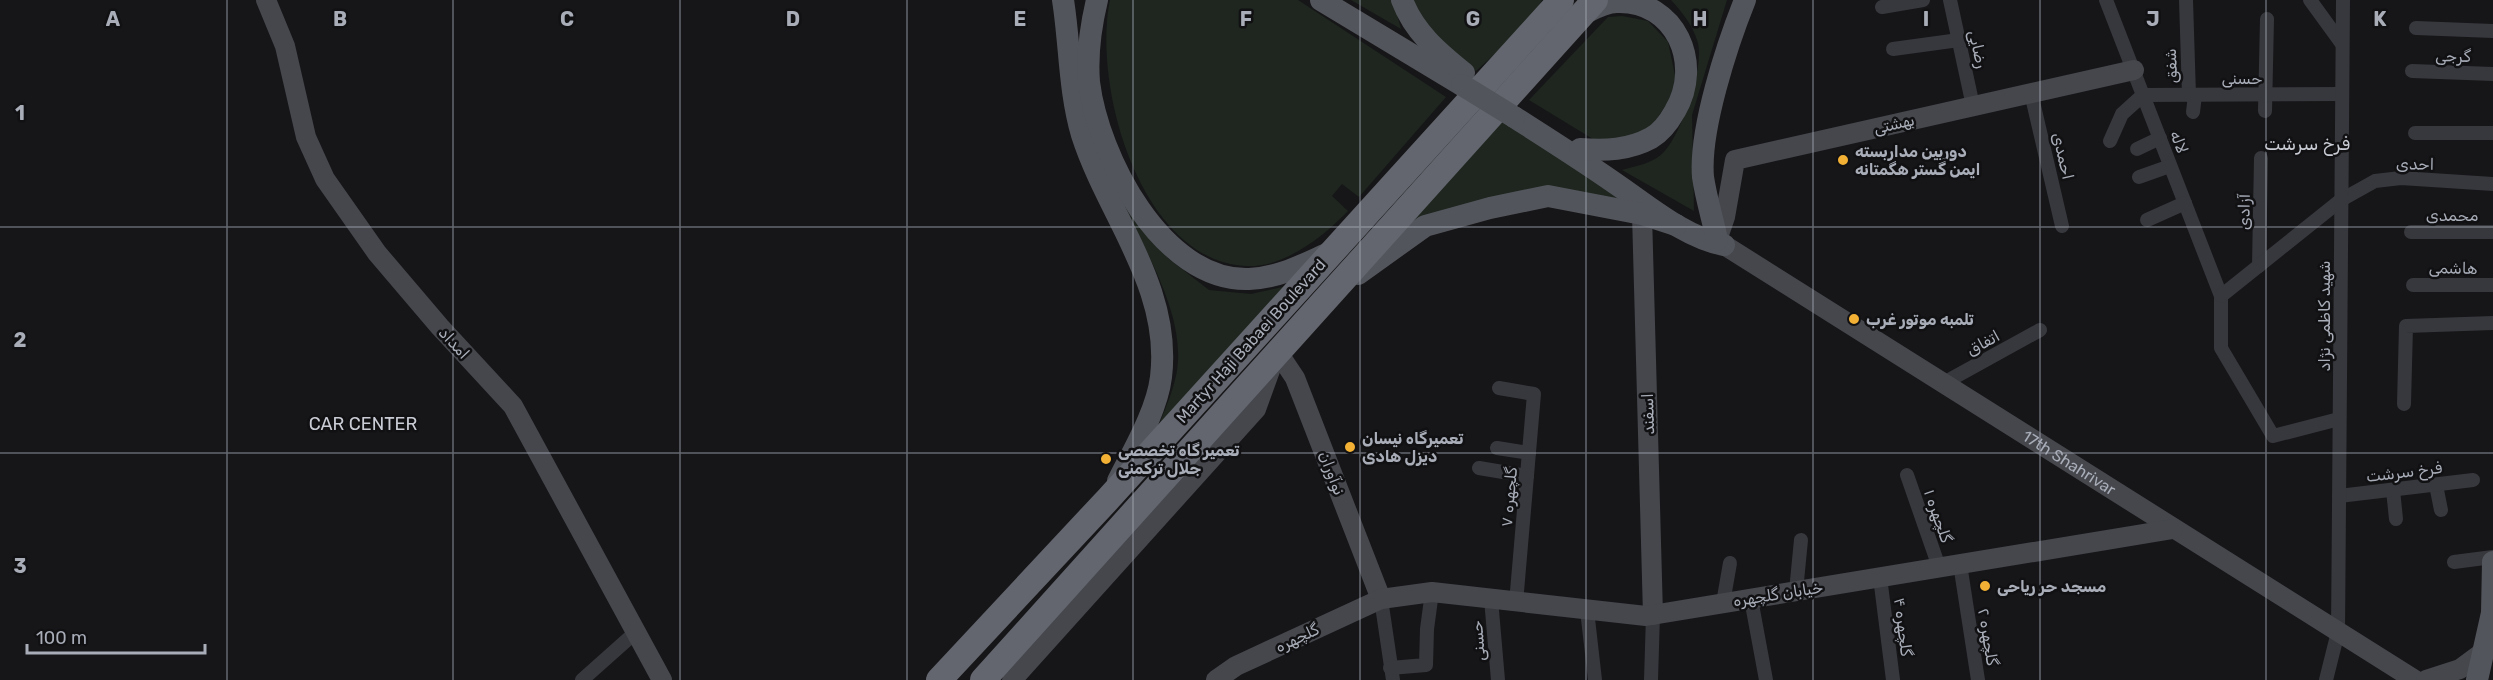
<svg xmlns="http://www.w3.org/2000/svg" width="2493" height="680" viewBox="0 0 2493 680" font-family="Rubik,'Noto Sans Arabic',sans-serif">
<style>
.grass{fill:#1e261f}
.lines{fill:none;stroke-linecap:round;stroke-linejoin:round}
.street{stroke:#37383d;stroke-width:14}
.secondary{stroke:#45474d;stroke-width:20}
.primary{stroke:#53555c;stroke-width:22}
.highway{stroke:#63666e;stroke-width:26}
.primary-bridge{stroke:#53555c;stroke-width:22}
.grid{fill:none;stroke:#a8adb8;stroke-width:1.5;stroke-opacity:0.55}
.poi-dot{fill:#f2b134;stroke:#111113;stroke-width:2}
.labels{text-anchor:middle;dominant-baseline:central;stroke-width:5;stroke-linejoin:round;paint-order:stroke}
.street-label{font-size:16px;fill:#a8adb8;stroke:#111113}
.poi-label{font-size:16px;font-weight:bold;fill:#a8adb8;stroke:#111113;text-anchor:start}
.neighbourhood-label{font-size:18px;fill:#c9ccd4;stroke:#111113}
.grid-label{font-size:20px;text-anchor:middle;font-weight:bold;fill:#a8adb8;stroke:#111113;stroke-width:5;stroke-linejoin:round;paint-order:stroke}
</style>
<rect width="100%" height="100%" fill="#161618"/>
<!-- grass -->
<g class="grass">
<path d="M1110 0H1298L1446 97 1359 197 1342 184 1332 196 1348 211C1323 237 1284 268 1246 266 1140 261 1092 85 1110 0Z"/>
<polygon points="1351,0 1393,0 1401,29"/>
<polygon points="1412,0 1542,0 1531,21 1476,71 1419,24"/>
<path d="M1671 0H1727L1692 115 1694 211 1622 170C1636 166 1654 163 1664 152 1682 132 1704 69 1698 43 1693 25 1682 12 1671 0Z"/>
<polygon points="1622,16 1648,21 1668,42 1675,75 1674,93 1654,123 1639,135 1606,147 1529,100 1608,17"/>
<polygon points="1499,109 1644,201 1556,196 1439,218 1313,313"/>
<path d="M1124 206 1169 259 1209 290 1251 294 1287 286 1158 428C1163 413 1171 397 1175 380 1190 324 1148 256 1124 206Z"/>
</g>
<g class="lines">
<!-- street -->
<g class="street">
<polyline points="1950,0 1973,106"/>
<polyline points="2106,0 2221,296 2221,348 2273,436 2339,419"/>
<polyline points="2186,0 2189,95"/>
<polyline points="2310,0 2342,44"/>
<polyline points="1882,7 1923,0"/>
<polyline points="2416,28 2493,31"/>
<polyline points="1893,49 1959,40"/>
<polyline points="2412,71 2493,74"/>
<polyline points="2031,93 2062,226"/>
<polyline points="2265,111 2267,19"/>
<polyline points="2193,112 2195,95"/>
<polyline points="2415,133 2493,133"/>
<polyline points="2110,141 2122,114 2143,95 2342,94"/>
<polyline points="2137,149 2160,138"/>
<polyline points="2139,177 2170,166"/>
<polyline points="2147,220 2185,203"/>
<polyline points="2411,232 2493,232"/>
<polyline points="2259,266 2261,158"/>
<polyline points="2413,285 2493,285"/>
<polyline points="2221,296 2341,200 2375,181 2401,178 2493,184"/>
<polyline points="1942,384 2040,330"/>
<polyline points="1499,388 1534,394 1516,603"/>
<polyline points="2404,404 2406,326 2493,323"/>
<polyline points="1497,448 1529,453"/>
<polyline points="1479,468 1527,476"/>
<polyline points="1907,475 1939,567"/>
<polyline points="2436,485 2441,510"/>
<polyline points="2393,490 2396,519"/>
<polyline points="2339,496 2473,480"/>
<polyline points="2454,562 2493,557"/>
<polyline points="1960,564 1978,680"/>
<polyline points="1880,577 1893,680"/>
<polyline points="1796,591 1801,540"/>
<polyline points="1381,599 1393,680"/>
<polyline points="1491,599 1498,680"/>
<polyline points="1751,599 1766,680"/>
<polyline points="1723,603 1730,563"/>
<polyline points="1587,610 1595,680"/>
<polyline points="1390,668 1426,665 1427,629 1432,592"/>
<polyline points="582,680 637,631"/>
<polyline points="1651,680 1653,615"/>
<polyline points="2326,680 2338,632 2343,0"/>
</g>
<!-- secondary -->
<g class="secondary">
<polyline points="266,0 285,46 306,137 325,179 377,253 440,327 513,406 662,680"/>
<polyline points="1642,214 1653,615"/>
<polyline points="1717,240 1725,217 1735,160 2134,70"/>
<path id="s1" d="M1724 245 2415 680"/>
<polyline points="1277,351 1295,378 1381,599"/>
<polyline points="1012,680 1256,409 1273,362"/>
<polyline points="1216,680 1236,666 1381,599 1432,592 1646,616 2173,529"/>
<polyline points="2426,680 2460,669 2483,652"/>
</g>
<!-- primary -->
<g class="primary">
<path d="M1063 0C1070 44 1069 91 1082 135 1108 216 1172 287 1161 377 1157 411 1133 451 1118 481"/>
<path d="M1097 0C1091 25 1087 56 1089 82 1098 156 1162 282 1249 279 1279 278 1304 264 1331 252"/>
<polyline points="1321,0 1462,85"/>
<path d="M1402 0C1414 32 1438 52 1464 73"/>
<path d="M1514 117C1550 140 1585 162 1619 186 1651 208 1685 237 1724 245"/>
<path d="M1580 149C1605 151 1629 150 1651 138 1662 132 1670 120 1675 111 1703 64 1676 0 1617 2 1605 2 1593 9 1583 14"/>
<path d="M1717 240C1713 220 1706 198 1703 177 1699 130 1727 45 1745 0"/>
<polyline points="1358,274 1425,226 1490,208 1548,196 1642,214 1676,225"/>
<polyline points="2477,680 2492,613 2493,562"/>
</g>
<!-- highway -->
<g class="highway">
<polyline points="939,680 1109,498 1561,0"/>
<polyline points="983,680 1595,0"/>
</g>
<!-- primary-bridge -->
<polyline class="primary-bridge" points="1462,85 1514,117"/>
</g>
<!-- grid -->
<path class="grid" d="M227 0V680M453 0V680M680 0V680M907 0V680M1133 0V680M1360 0V680M1586 0V680M1813 0V680M2040 0V680M2266 0V680M0 227H2493M0 453H2493"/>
<!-- markers -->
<g class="poi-dot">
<circle cx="1843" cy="160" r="6"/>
<circle cx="1854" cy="319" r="6"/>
<circle cx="1350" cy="447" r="6"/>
<circle cx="1106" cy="459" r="6"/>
<circle cx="1985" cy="586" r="6"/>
</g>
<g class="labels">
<!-- street labels -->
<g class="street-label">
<text transform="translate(1978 49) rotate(77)">رضایی</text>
<text transform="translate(2453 56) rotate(2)">گرجی</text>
<text transform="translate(2171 66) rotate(-92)">شفق</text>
<text x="2242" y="78">حسنی</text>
<text transform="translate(1894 124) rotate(-13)">بهشتی</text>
<text transform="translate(2179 142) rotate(69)">لاله</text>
<text transform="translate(2063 156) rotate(77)">احمدی</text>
<text transform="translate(2415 164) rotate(1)">احدی</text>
<text transform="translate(2244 212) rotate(-89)">آزادی</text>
<text x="2452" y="215">محمدی</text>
<text transform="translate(2453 268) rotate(1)">هاشمی</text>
<text transform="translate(2324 316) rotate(-90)">شهید کاظمی نژاد</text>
<text transform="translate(1251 341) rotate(-48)">Martyr Haji Babaei Boulevard</text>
<text transform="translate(454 343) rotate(47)">امداد</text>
<text transform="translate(1983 343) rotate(-29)">اتفاق</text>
<text transform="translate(1648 414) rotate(-92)">اسفند</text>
<text stroke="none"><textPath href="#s1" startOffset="408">17th Shahrivar</textPath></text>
<text transform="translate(2404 472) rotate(-7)">فرخ سرشت</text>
<text transform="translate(1332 473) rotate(69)">نوآوران</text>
<text transform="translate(1509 497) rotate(-85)">گلچهره ۷</text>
<text transform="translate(1938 516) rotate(71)">گلچهره ۱</text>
<text transform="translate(1778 594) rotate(-9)">خیابان گلچهره</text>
<text transform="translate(1903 627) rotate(83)">گلچهره ۴</text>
<text transform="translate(1988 637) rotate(81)">گلچهره ۲</text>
<text transform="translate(1297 638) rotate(-25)">گلچهره</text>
<text transform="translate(1478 641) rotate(-95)">حسنی</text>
</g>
<!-- poi labels -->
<g class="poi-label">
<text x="1855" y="151">دوربین مداربسته<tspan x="1855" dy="18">ایمن گستر هگمتانه</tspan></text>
<text x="1866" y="319">تلمبه موتور غرب</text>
<text x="1362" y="438">تعمیرگاه نیسان<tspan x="1362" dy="18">دیزل هادی</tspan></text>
<text x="1118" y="450">تعمیر گاه تخصصی<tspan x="1118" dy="18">جلال ترکمنی</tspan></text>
<text x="1997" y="586">مسجد حر ریاحی</text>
</g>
<!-- neighbourhood labels -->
<g class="neighbourhood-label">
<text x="2307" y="144">فرخ سرشت</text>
<text x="363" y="424">CAR CENTER</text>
</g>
</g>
<g class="grid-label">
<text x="113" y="26">A</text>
<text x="340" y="26">B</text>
<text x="567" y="26">C</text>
<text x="793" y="26">D</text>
<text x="1020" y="26">E</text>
<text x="1246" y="26">F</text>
<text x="1473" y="26">G</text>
<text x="1700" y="26">H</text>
<text x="1926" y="26">I</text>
<text x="2153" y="26">J</text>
<text x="2380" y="26">K</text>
<text x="20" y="120">1</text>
<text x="20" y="347">2</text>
<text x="20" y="573">3</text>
</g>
<!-- scale -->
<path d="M27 644v9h178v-9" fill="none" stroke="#a8adb8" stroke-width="3"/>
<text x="36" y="644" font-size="18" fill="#a8adb8" stroke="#111113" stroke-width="4.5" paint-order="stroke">100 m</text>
</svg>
